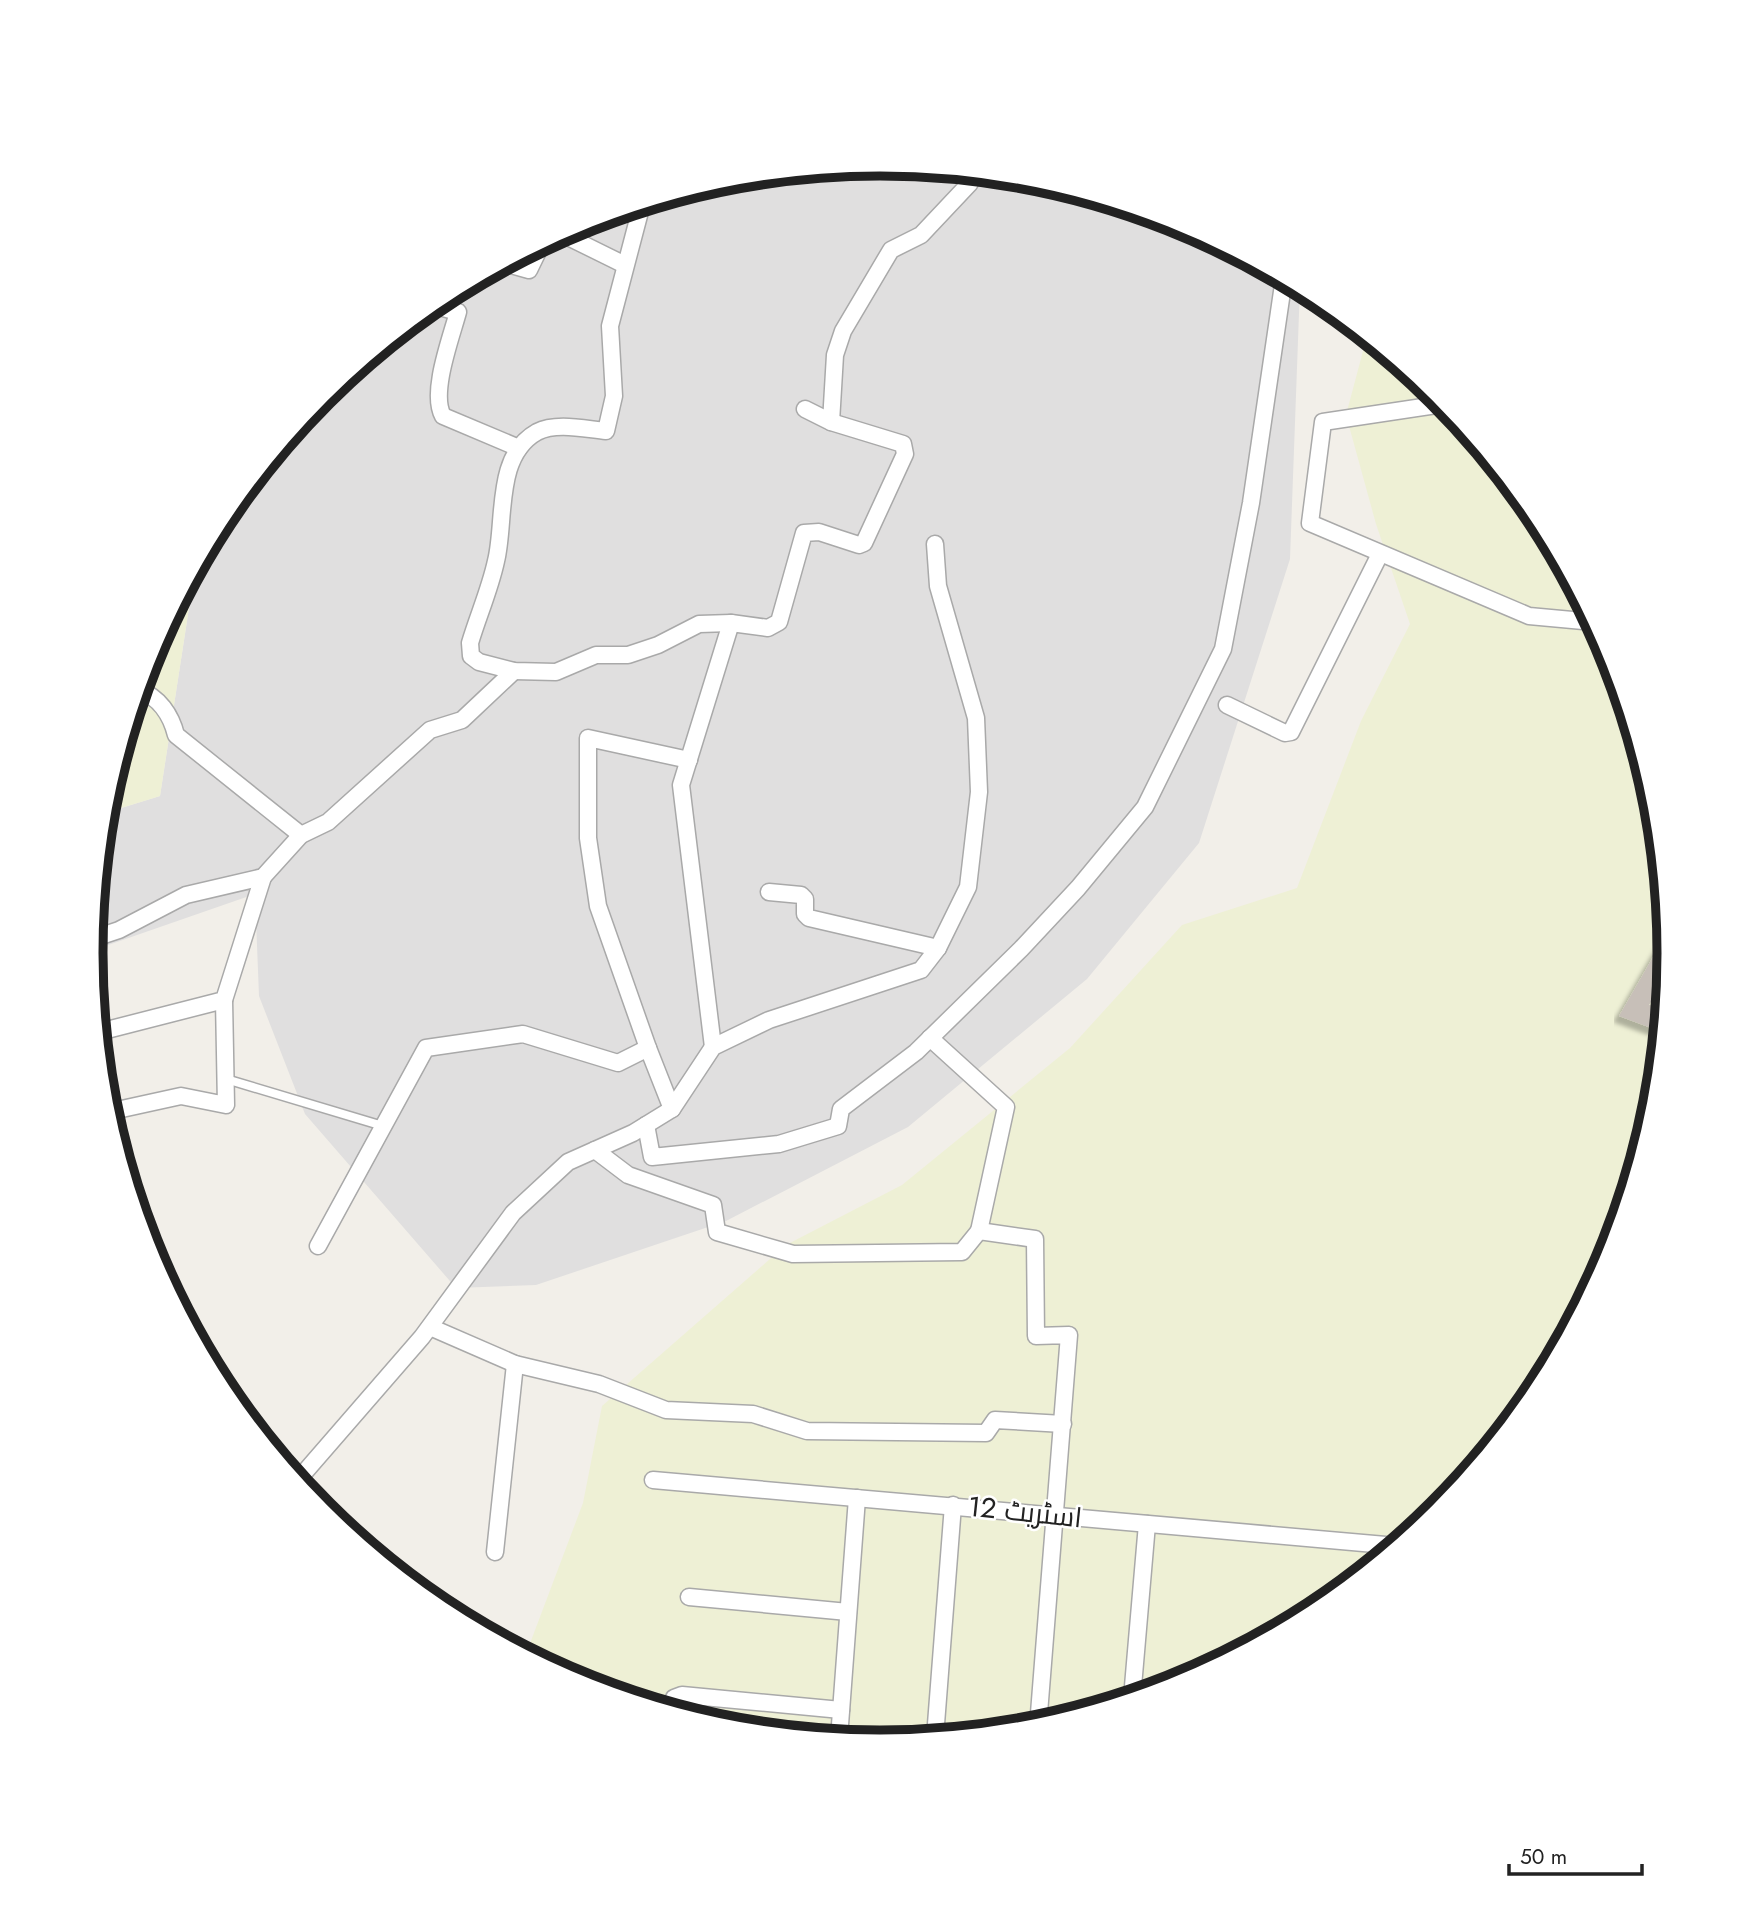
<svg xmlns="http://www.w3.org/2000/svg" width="1761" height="1906" viewBox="0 0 1761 1906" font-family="Jost,Cairo,sans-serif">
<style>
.residential{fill:#e0dfdf}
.farmland{fill:#eef0d5}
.building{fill:#c7bfb8;filter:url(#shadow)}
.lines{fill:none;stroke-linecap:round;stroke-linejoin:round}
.service-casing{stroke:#a9a9a9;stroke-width:11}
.minor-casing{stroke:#a9a9a9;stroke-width:19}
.service{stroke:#fff;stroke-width:8}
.minor{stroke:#fff;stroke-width:16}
.labels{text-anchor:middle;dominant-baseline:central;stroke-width:5;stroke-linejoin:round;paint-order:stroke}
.street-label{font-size:28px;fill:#222;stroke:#fff}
.rim{fill:none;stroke:#222;stroke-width:9}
</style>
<defs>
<filter id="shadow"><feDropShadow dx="-6" dy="6" stdDeviation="2" flood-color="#0004"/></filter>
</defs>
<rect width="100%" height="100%" fill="#f2efe9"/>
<!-- residential -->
<polygon class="residential" points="881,164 1035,179 1183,224 1300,286 1290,559 1199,843 1087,979 908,1127 726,1221 536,1285 456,1288 305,1114 259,996 255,894 91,951 105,813 160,796 195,569 224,514 323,394 442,296 579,223 727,179"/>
<!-- farmland -->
<g class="farmland">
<polygon points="1367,336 1439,395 1537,515 1610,651 1655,799 1670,953 1655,1107 1610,1255 1537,1392 1438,1512 1319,1610 1182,1683 1034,1727 880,1742 726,1727 578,1682 526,1654 583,1503 602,1406 786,1245 902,1185 1070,1048 1182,925 1297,888 1361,721 1410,624 1376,524 1346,415"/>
<polygon points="195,569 160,796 105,813 106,799 151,651"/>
</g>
<!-- building -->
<polygon class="building" points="1668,931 1668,975 1649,1005 1665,1007 1662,1032 1619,1016"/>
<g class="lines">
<!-- service casing -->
<g class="service-casing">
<polyline id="service" points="226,1079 383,1126"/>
</g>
<!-- minor casing -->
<g class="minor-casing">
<g id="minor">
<path d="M642 204 610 326 614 396 606 431C585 429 556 422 537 432 494 456 506 521 496 561 490 589 478 616 470 643L471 656 479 662 514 671 556 672 596 655H628L658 645 699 624 731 623 768 628 779 622 804 533 819 532 859 545 864 543 905 454 903 444 831 422 805 409"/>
<polyline points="560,233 625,265"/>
<polyline points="504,263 529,270 542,243"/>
<path d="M432 305 458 312C451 338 430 393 443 416L519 448"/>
<polyline points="1443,400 1443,404 1323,422 1310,523 1529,616 1594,622"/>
<polyline points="831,422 835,355 843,331 891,250 921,235 970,183"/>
<path d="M139 690C159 697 171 715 176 735L301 835"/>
<polyline points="1227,705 1285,733 1291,732 1380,554"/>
<polyline points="769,892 801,895 805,899 805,914 809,918 938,948"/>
<polyline points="92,939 119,930 186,895 263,877 301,835 328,822 430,730 462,720 514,671"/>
<polyline points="99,1032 224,1000 263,877"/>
<polyline points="930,1038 1006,1107 979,1231 1035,1239 1036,1336 1069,1335 1038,1726"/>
<polyline points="713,1047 681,785 731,623"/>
<polyline points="648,1048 598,906 588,838 588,738 689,760"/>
<polyline points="108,1112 181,1096 226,1105 224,1000"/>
<polyline points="646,1125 652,1157 779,1144 838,1126 841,1109 916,1052 1021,949 1078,888 1145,807 1223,649 1251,503 1284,278"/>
<polyline points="595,1150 628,1175 713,1205 717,1232 793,1254 962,1252 979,1231"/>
<polyline points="318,1246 426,1048 523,1034 618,1063 648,1048 672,1109"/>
<polyline points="430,1327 515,1364 599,1384 666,1410 753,1414 807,1431 986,1433 995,1420 1063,1424"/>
<polyline points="653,1480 1397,1546"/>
<polyline points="297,1481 422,1337 513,1213 568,1162 633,1133 672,1109 713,1047 769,1020 921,970 938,948 968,887 979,792 976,718 938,586 935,544"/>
<polyline points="495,1552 515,1364"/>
<polyline points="689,1597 848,1612"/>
<polyline points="1132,1698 1147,1524"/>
<polyline points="670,1710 674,1698 682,1695 841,1710"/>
<polyline points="935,1737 953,1505"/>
<polyline points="839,1738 857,1498"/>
</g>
</g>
<!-- service -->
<use href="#service" class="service"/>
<!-- minor -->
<use href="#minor" class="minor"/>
</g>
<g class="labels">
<!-- street labels -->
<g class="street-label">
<text transform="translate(1025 1512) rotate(6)">اسٹریٹ 12</text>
</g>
</g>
<!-- crop -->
<path d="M0 0H1761V1906H0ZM103 953a777 777 0 1 1 1554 0a777 777 0 1 1-1554 0Z" fill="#fff" fill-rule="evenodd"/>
<path class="rim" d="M103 953a777 777 0 1 1 1554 0a777 777 0 1 1-1554 0Z"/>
<!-- scale -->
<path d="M1509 1864v10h133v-10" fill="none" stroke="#222222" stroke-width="3.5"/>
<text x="1520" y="1864" font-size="21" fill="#222222" stroke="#ffffff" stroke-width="5" paint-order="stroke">50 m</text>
</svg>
